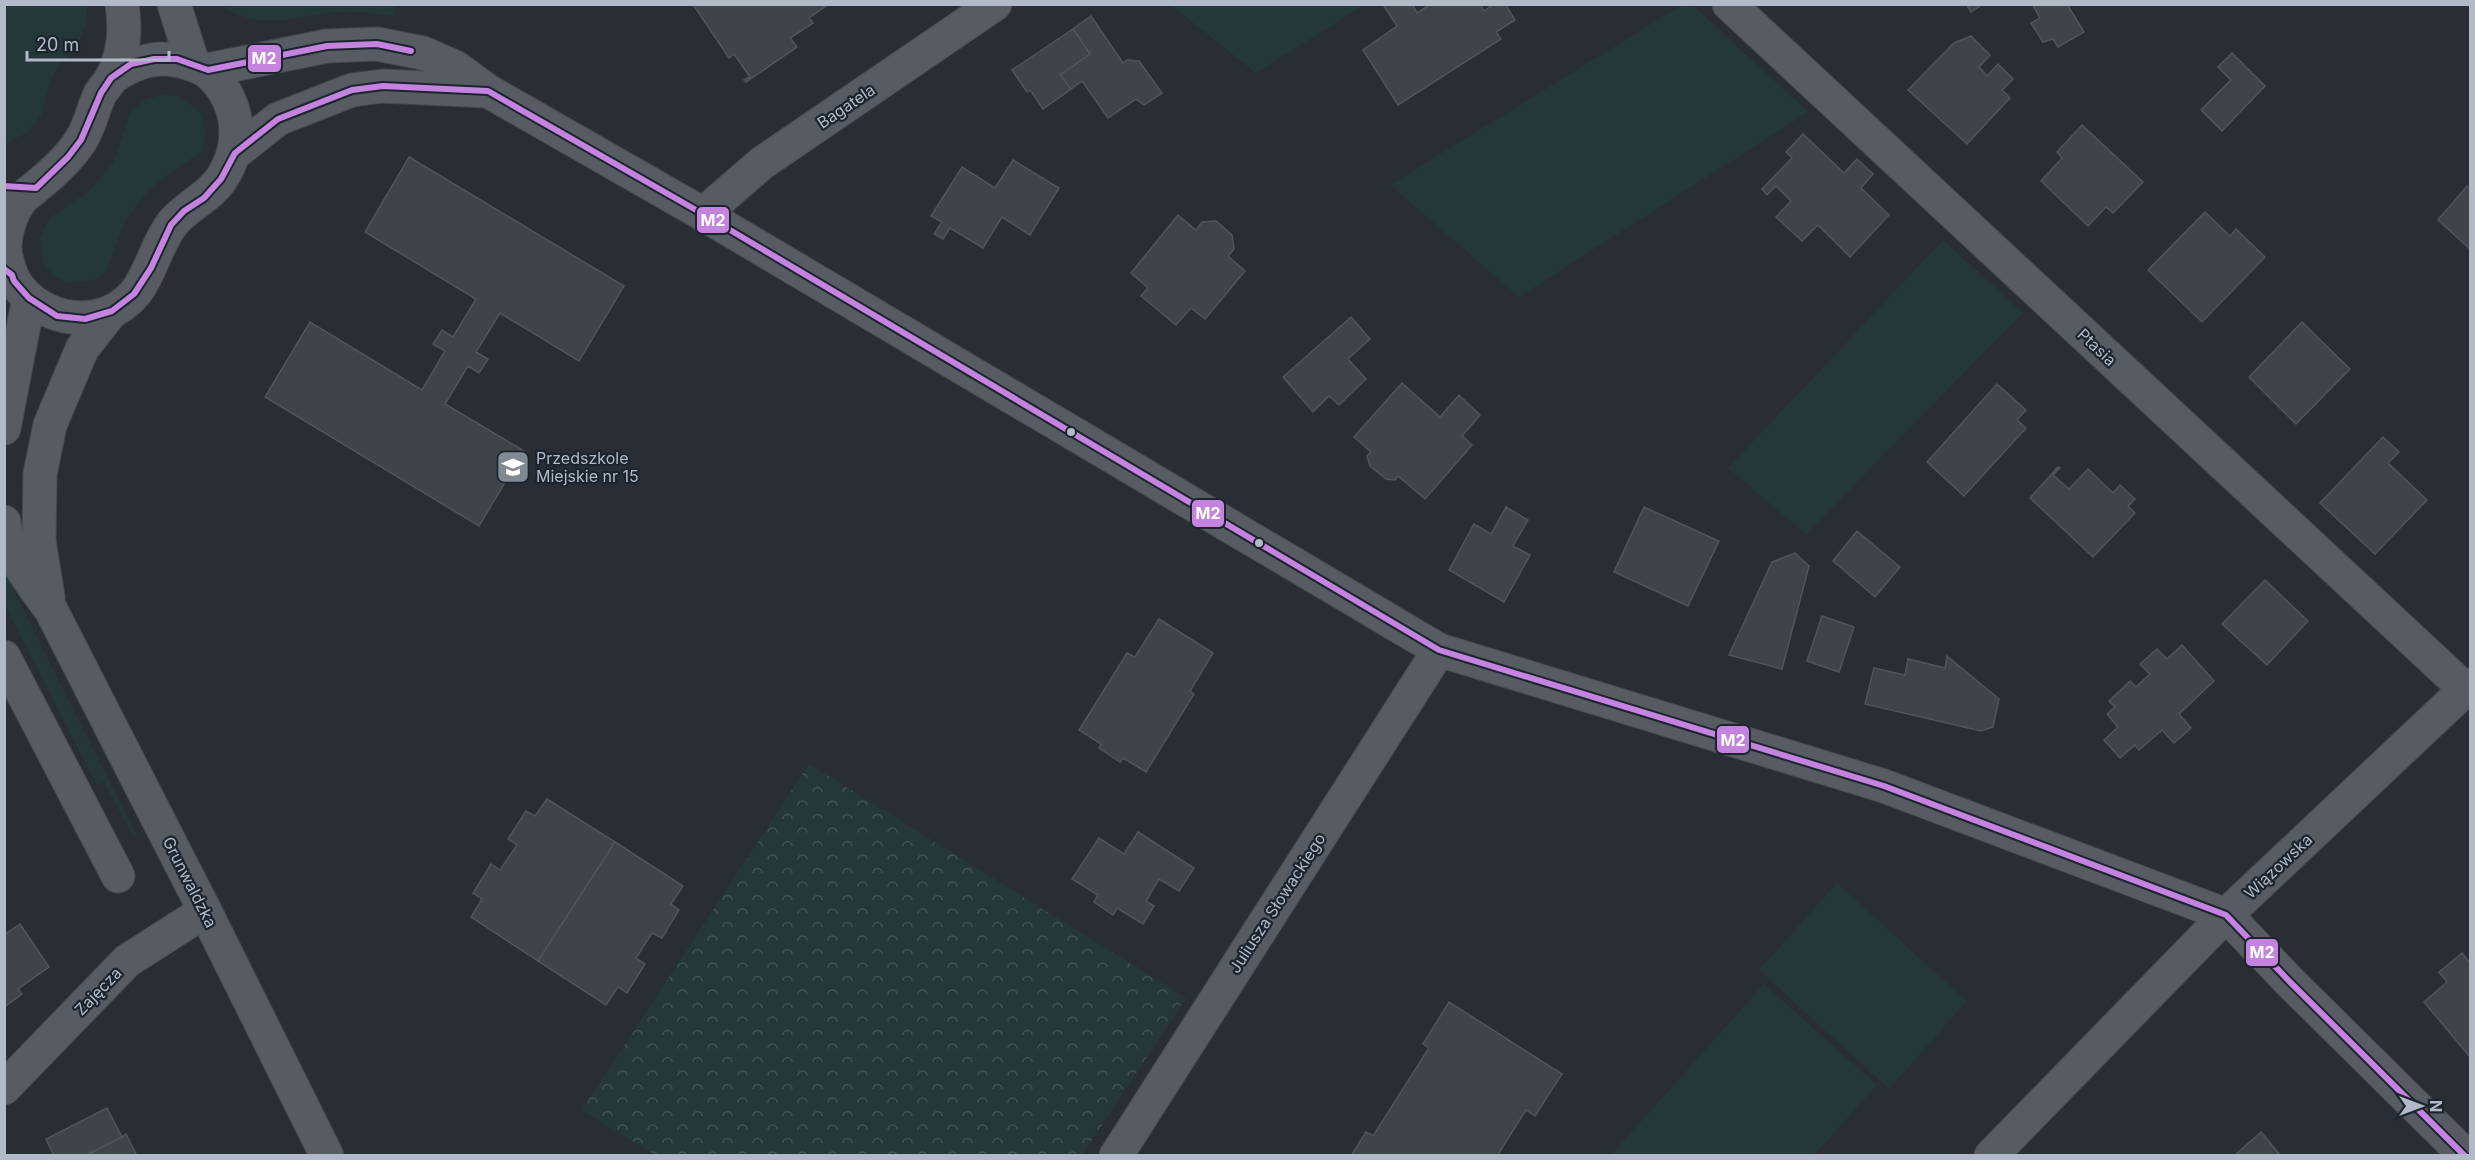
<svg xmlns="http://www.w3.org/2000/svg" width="2475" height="1160" viewBox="0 0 2475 1160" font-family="Inter,sans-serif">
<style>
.green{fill:#253839}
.forest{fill:url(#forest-crowns)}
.building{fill:#3f4449;stroke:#50555c;stroke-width:1.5}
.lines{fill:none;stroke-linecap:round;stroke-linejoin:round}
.minor-casing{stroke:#464a4f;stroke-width:35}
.minor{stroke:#575c63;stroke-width:33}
.bus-1-casing{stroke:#1c242e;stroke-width:10}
.bus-1{stroke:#c483df;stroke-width:6}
.bus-dot{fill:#b1bac6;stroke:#1c242e;stroke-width:2}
.labels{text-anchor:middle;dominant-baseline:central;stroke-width:4.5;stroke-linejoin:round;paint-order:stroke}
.street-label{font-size:16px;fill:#b1bac6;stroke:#1c242e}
.poi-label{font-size:16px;fill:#b1bac6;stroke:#1c242e;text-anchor:start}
.line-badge{stroke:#1c242e;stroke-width:2}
.badge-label{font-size:16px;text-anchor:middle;font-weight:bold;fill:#fff}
</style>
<defs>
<pattern id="forest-crowns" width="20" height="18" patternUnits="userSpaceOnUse" patternTransform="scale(1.5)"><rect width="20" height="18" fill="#253839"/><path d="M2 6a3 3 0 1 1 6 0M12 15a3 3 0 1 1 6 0" fill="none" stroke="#425354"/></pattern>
</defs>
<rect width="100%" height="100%" fill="#282e34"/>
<!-- green -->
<g class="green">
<polygon points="5,4 88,5 86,24 77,45 59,65 51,80 41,115 28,132 5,144"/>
<path d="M222 5H395V16C377 14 357 10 339 12 298 15 258 33 222 5Z"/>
<polygon points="1171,5 1364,5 1256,73"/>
<polygon points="1682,5 1693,5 1808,112 1519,297 1390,185"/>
<polygon points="162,95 179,96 201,113 205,132 202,151 157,182 142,198 126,219 106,271 98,279 69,283 55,277 43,263 40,237 51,217 88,192 114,162 130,112 146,99"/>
<polygon points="1943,240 2023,313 1806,534 1728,468"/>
<polygon points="5,573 136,834 133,836 104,782 97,785 5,605"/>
<polygon points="1837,883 1967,1001 1889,1089 1759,970"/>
<polygon points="1764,984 1877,1085 1814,1155 1611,1155"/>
</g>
<!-- forest -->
<polygon class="forest" points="809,764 1186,998 1082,1155 655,1155 582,1110"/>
<!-- building -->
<g class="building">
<polygon points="695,4 829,4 809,18 813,23 790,38 797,47 746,82 744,80 750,77 734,54 729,58 694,6"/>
<polygon points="1386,4 1412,4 1417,13 1431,4 1480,4 1484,11 1494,4 1505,4 1515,20 1496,32 1501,39 1398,105 1363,50 1397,26 1384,6"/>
<polygon points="1966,4 1983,4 1971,12"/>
<polygon points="2032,4 2067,4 2084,32 2058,47 2053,39 2043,42 2031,23 2040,18"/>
<polygon points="1091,16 1123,63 1127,60 1139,61 1162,93 1144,105 1136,99 1108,118 1082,81 1071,89 1060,75 1090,54 1073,29"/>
<polygon points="1073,29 1090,54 1060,75 1071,89 1043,109 1030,90 1027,92 1012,70"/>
<polygon points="1971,36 1990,55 1979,67 1987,76 1998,64 2013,79 2002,90 2010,98 1967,144 1908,90 1954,43"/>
<polygon points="2232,53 2265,86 2222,131 2201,110 2231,80 2218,67"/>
<polygon points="2082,125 2143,182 2113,213 2106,207 2088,226 2041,181 2062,158 2057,152"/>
<polygon points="1803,134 1844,173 1857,159 1873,174 1861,188 1889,215 1850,257 1818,225 1802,241 1776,217 1791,201 1776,186 1767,195 1762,189 1792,158 1786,152"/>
<polygon points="409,157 624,286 579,361 500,313 476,352 488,359 479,373 468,366 445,404 524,451 479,526 265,397 310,322 422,390 445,351 433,344 442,330 453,337 476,299 365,232"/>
<polygon points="1013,160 1059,188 1030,235 1002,217 983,248 950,228 943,239 934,234 942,222 931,216 962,167 995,188"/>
<polygon points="2467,186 2470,189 2470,249 2438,220"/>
<polygon points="2205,212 2230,236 2236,229 2265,257 2202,322 2148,270"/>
<polygon points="1178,215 1196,230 1202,222 1216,221 1232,235 1234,249 1228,256 1245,271 1205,319 1191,308 1176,325 1141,296 1148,288 1131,273"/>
<polygon points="1351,317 1370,339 1348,359 1366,379 1339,405 1329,396 1313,412 1283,377"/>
<polygon points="2302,322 2350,369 2296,424 2249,377"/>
<polygon points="1402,383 1440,417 1459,395 1480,415 1462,436 1472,445 1425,499 1398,476 1395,480 1386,479 1370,466 1367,456 1371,452 1354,437"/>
<polygon points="1997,384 2026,410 2017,420 2026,428 1964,496 1927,462"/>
<polygon points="2383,437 2399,452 2388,463 2427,500 2375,554 2320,503"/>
<polygon points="2058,467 2060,468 2053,475 2069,489 2088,469 2113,493 2120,485 2135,499 2128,506 2135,513 2093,557 2030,498"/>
<polygon points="1506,507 1528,520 1513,546 1530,555 1504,602 1449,570 1474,524 1491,534"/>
<polygon points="1644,507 1719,541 1688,606 1614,572"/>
<polygon points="1857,531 1900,567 1875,597 1833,561"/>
<polygon points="1795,553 1809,566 1782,669 1729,655 1772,562"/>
<polygon points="2265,580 2308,621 2267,665 2222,624"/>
<polygon points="1822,616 1854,627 1839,672 1807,661"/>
<polygon points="1159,619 1213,653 1190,691 1194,694 1146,772 1123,758 1120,762 1099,748 1101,744 1079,730 1127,653 1135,657"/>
<polygon points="2182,645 2214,681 2179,714 2191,728 2174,743 2162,730 2139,750 2135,745 2120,758 2104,740 2118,727 2107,714 2115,707 2109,701 2130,681 2136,687 2150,674 2140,664 2157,649 2167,659"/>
<polygon points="1947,656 1999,699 1993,727 1981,731 1865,704 1874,668 1905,675 1908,659 1945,668"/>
<polygon points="547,799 615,842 538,961 471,917 482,899 473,893 491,864 500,870 517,845 508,839 526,811 535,816"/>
<polygon points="1138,832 1194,868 1179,891 1159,879 1146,901 1154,906 1143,924 1117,908 1113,915 1094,902 1098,895 1072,879 1099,838 1124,854"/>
<polygon points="615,842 683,886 671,904 679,910 662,938 652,933 636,958 645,964 627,993 618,987 606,1005 538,961"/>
<polygon points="20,924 49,967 18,989 22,994 4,1007 4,935"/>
<polygon points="2462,953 2470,963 2470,1057 2424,1002 2447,982 2439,972"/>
<polygon points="1449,1002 1562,1074 1535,1116 1526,1110 1497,1156 1351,1156 1366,1132 1373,1136 1429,1048 1423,1044"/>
<polygon points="107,1108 122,1137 85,1156 54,1156 46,1139"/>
<polygon points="2261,1132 2281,1156 2234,1156"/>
<polygon points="126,1134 137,1156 85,1156 122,1137"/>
</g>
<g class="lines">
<!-- minor casing -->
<g class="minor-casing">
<g id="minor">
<polyline points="174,4 193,64"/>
<polyline points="1729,4 2465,689"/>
<polyline points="208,70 327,46 377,44 423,53 455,67 488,91 703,214 1439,650 1884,786 2226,915 2289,981 2466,1156"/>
<path d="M111 78C139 59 163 53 196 66 209 71 215 78 223 89 241 117 240 150 222 178 209 198 186 206 172 224 156 245 152 271 136 292 104 332 41 323 15 282 11 276 8 264 6 257 2 240 10 215 20 201 24 195 32 191 37 186 53 173 70 158 81 140 90 126 93 109 100 94 103 89 108 84 111 79 124 56 126 30 122 4"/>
<polyline points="235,153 278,119 352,90 383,86 488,91"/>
<polyline points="703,214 762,163 995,4"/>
<polyline points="4,428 29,298"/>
<path d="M4 522C7 553 33 586 51 610L205 911 327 1156"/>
<polyline points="48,597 39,541 40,474 50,425 82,349 112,311"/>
<polyline points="4,657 118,876"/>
<polyline points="4,1088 127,961 205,911"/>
<polyline points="1116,1156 1439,650"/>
<polyline points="1991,1156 2226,915 2470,685"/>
</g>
</g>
<!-- minor -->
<use href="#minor" class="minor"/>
<!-- bus-1 casing -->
<g class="bus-1-casing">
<g id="bus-1">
<polyline points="4,186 36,188 68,157 81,140 101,93 111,78 131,64 154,59 177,59 208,70 327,46 377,44 411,51"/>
<polyline points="4,269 12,275 14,281 29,298 57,316 85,319 112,311 134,294 151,268 171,225 184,211 204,198 221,179 235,153 278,119 352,90 383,86 488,91 703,214 1439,650 1884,786 2226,915 2289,981 2465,1156"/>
</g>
</g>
<!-- bus-1 -->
<use href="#bus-1" class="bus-1"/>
</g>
<!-- icons -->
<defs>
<g id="school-square" transform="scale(1.725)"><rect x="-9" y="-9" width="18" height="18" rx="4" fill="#818993" stroke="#1c242e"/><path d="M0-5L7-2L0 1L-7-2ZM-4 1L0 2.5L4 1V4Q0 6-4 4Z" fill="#fff"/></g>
</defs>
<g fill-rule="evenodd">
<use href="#school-square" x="513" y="467"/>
</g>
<!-- markers -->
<g class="bus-dot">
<circle cx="1071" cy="432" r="5"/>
<circle cx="1259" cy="543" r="5"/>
</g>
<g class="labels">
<!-- street labels -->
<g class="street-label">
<text transform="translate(846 106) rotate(-34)">Bagatela</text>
<text transform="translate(2097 347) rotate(43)">Ptasia</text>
<text transform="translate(2278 866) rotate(-43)">Wiązowska</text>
<text transform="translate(190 882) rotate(63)">Grunwaldzka</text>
<text transform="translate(1277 903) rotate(-57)">Juliusza Słowackiego</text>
<text transform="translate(98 991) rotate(-46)">Zajęcza</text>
</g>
<!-- poi labels -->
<g class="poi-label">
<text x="536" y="458">Przedszkole<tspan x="536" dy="18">Miejskie nr 15</tspan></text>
</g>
</g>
<g class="line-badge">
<rect x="247" y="44" width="35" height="29" rx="6" fill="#c483df"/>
<rect x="696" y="206" width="34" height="28" rx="6" fill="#c483df"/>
<rect x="1191" y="499" width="34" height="29" rx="6" fill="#c483df"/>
<rect x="1716" y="725" width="34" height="29" rx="6" fill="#c483df"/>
<rect x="2245" y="938" width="34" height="29" rx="6" fill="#c483df"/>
</g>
<g class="badge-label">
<text x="264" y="64">M2</text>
<text x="713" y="226">M2</text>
<text x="1208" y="519">M2</text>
<text x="1733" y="746">M2</text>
<text x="2262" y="958">M2</text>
</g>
<!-- border -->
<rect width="2475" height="1160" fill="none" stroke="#b1bac6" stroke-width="12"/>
<!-- north arrow -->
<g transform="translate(2421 1106) rotate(90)" stroke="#1c242e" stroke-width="4.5" paint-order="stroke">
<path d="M0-4.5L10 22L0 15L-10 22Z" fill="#b1bac6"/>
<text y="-9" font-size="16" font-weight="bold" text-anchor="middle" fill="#b1bac6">N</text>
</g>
<!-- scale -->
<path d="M27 51v9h142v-9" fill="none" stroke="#b1bac6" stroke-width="3"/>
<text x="36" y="51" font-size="18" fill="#b1bac6" stroke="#1c242e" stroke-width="4.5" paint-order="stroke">20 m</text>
</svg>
